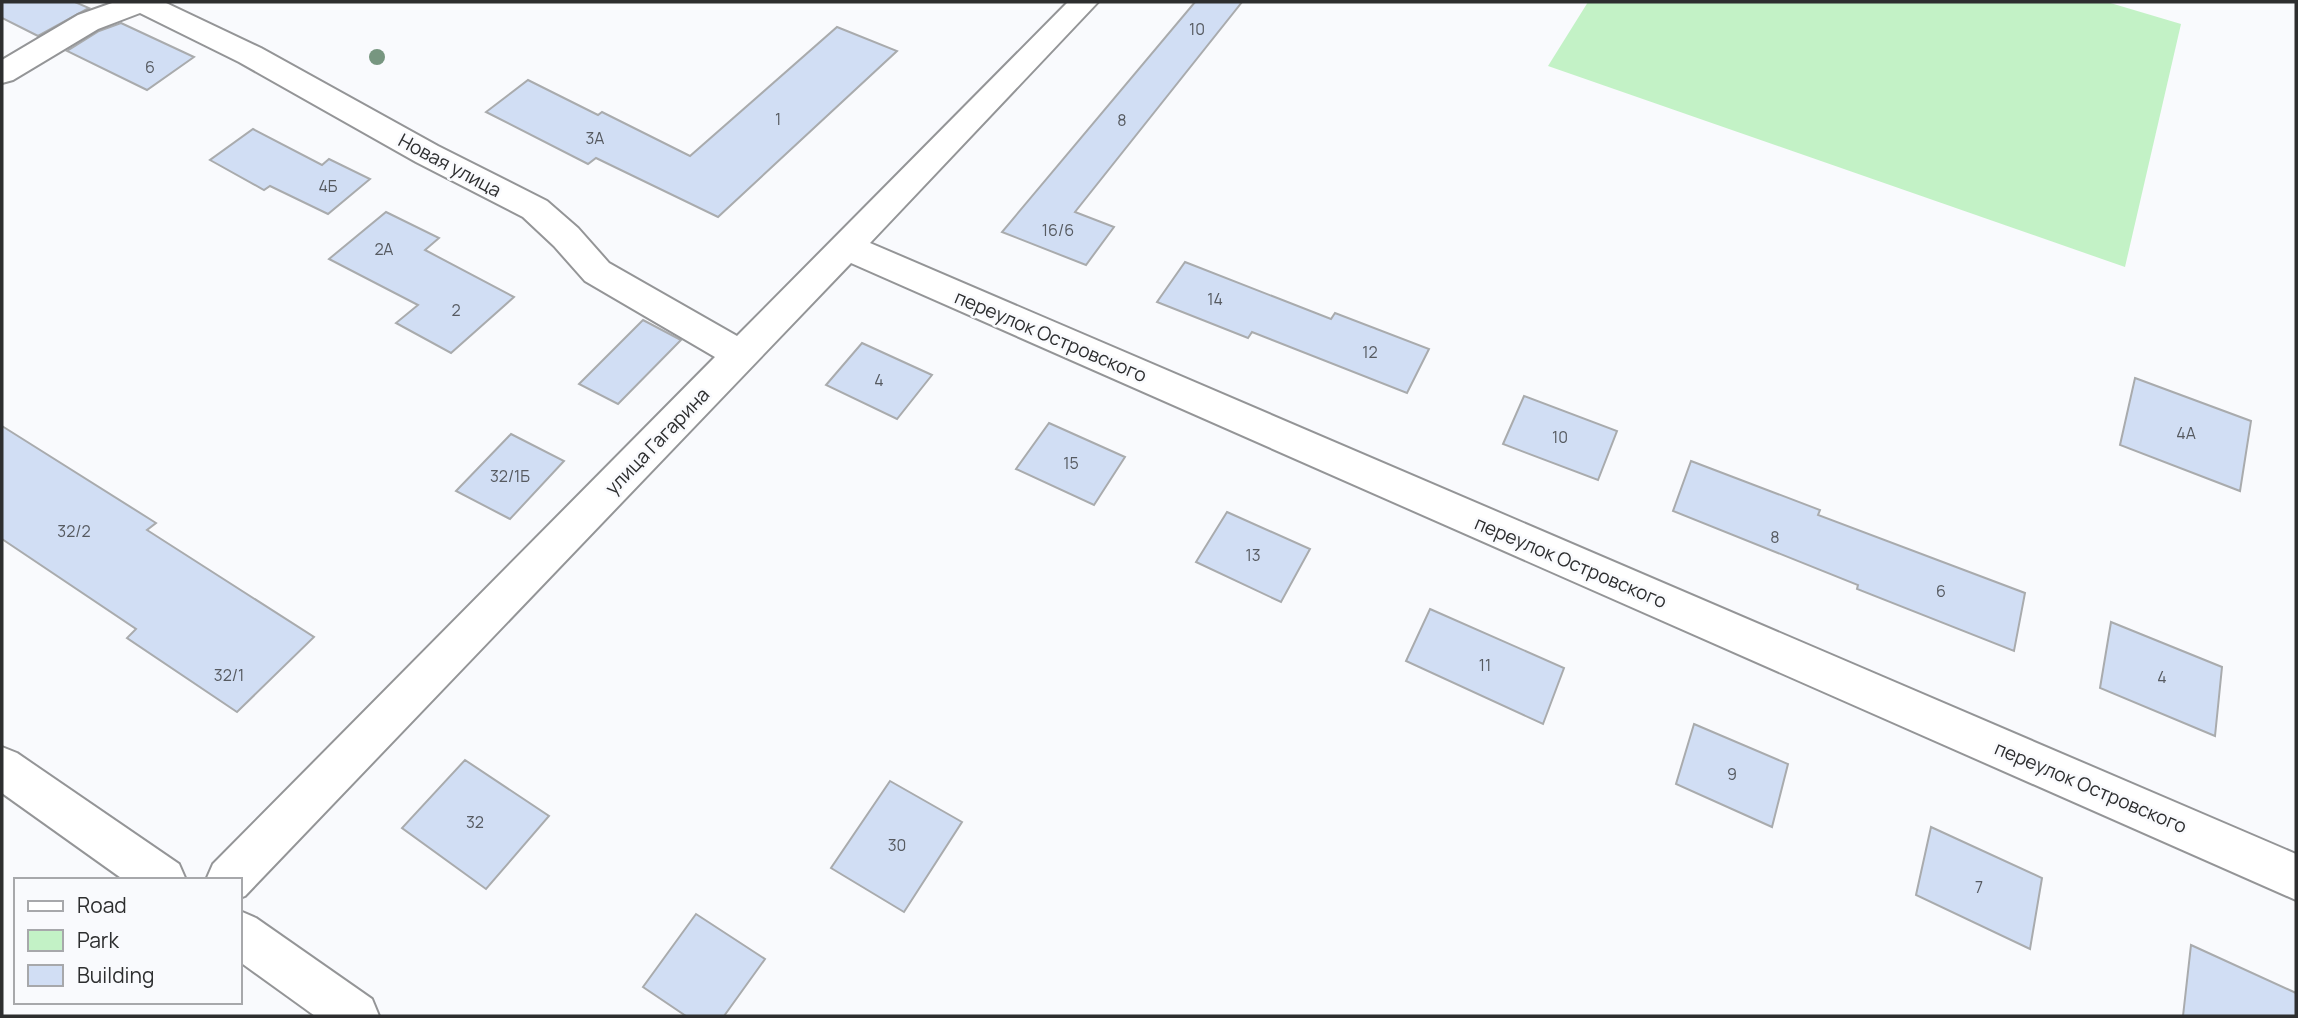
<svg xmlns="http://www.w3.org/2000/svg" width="2298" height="1018" viewBox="0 0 2298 1018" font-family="Manrope,sans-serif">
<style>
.green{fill:#c3f2c6}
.building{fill:#d1def4;stroke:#a9abad;stroke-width:2}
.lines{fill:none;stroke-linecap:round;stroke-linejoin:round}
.street-casing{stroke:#949597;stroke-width:4}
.secondary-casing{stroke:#949597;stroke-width:4}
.street{fill:#fff;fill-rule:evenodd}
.secondary{fill:#fff;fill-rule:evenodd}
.tree{fill:#779680}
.labels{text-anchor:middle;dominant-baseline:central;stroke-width:5;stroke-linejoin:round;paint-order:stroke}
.number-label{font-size:16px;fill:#565a60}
.street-label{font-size:19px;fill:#2d2e2f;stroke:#f9fafd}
</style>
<rect width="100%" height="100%" fill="#f9fafd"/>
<!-- green -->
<polygon class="green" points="1588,2 2107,2 2181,24 2125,267 1548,66"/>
<!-- building -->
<g class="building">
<polygon points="2,2 75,2 89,8 38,36 2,18"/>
<polygon points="1195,2 1242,2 1075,212 1114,227 1086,265 1002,232"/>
<polygon points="121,23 194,57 147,90 67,51 99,31"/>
<polygon points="837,27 897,51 718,217 596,158 588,164 486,112 528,80 598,115 602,112 690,156"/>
<polygon points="253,129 322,165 329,159 370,179 328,214 270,186 264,190 210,160"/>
<polygon points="386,212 439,238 425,250 514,297 451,353 396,323 418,305 329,259"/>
<polygon points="1185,262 1331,319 1335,313 1429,349 1407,393 1252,332 1248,338 1157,302"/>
<polygon points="643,320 681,340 618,404 579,384"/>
<polygon points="862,343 932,375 897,419 826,385"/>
<polygon points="2135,378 2251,421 2240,491 2120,445"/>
<polygon points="1524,396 1617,431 1598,480 1503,444"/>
<polygon points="1049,423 1125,457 1094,505 1016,469"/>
<polygon points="2,426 156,523 147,530 314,637 237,712 127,638 136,629 2,539"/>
<polygon points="511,434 564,461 510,519 456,491"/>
<polygon points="1691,461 1820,510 1818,515 2025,593 2014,651 1857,589 1858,585 1673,511"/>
<polygon points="1227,512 1310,549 1281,602 1196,562"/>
<polygon points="1430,609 1564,668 1543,724 1406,661"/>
<polygon points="2111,622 2222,667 2215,736 2100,688"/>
<polygon points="1694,724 1788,764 1772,827 1676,784"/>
<polygon points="465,760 549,816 486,889 402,828"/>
<polygon points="890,781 962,822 904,912 831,868"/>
<polygon points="1931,827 2042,878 2030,949 1916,895"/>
<polygon points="696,914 765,959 724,1016 686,1016 643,987"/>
<polygon points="2191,945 2296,993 2296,1016 2183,1016"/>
</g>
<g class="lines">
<!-- street casing -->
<g class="street-casing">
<polygon id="street" points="115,2 164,2 261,48 438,146 547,201 578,228 609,263 737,336 1068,2 1098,2 870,243 2296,854 2296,900 851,263 245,896 240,898 240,880 206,880 213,864 715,357 585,281 554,246 523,217 416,162 239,62 140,13 98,29 13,80 2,83 2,60 78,15"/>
</g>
<!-- secondary casing -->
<g class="secondary-casing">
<g id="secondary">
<polygon points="2,747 17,753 179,864 186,880 124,880 2,793"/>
<polygon points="240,911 256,918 372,999 379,1016 315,1016 240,962"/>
</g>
</g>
<!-- street -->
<use href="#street" class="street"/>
<!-- secondary -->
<use href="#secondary" class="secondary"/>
</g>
<!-- trees -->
<circle class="tree" cx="377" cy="57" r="8"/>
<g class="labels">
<!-- number labels -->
<g class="number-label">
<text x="1197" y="29">10</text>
<text x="150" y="67">6</text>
<text x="778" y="119">1</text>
<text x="1122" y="120">8</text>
<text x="595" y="138">3А</text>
<text x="328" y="186">4Б</text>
<text x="1058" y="230">16/6</text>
<text x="384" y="249">2А</text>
<text x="1215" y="299">14</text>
<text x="456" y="310">2</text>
<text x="1370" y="352">12</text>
<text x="879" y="380">4</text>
<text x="2186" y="433">4А</text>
<text x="1560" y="437">10</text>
<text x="1071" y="463">15</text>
<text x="510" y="476">32/1Б</text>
<text x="74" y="531">32/2</text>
<text x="1775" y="537">8</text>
<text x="1253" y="555">13</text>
<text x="1941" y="591">6</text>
<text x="1485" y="665">11</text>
<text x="229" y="675">32/1</text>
<text x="2162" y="677">4</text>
<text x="1732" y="774">9</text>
<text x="475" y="822">32</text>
<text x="897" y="845">30</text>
<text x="1979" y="887">7</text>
</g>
<!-- street labels -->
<g class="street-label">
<text transform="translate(450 165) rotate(28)">Новая улица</text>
<text transform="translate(1051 336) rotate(23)">переулок Островского</text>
<text transform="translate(657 441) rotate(-46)">улица Гагарина</text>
<text transform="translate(1571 562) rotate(23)">переулок Островского</text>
<text transform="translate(2091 787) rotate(23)">переулок Островского</text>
</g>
</g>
<!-- border -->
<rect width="2298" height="1018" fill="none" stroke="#2d2e2f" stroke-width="7"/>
<!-- legend -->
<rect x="14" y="878" width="228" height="126" fill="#f9fafd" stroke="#a7a8ab" stroke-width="2"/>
<rect x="28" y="901" width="35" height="10" fill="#ffffff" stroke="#a7a8ab" stroke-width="2"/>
<text x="77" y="913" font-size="21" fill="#2d2e2f">Road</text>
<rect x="28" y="930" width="35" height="21" fill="#c3f2c6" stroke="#a7a8ab" stroke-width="2"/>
<text x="77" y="948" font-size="21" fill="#2d2e2f">Park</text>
<rect x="28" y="965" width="35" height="21" fill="#d1def4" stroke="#a7a8ab" stroke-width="2"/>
<text x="77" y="983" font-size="21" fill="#2d2e2f">Building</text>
</svg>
